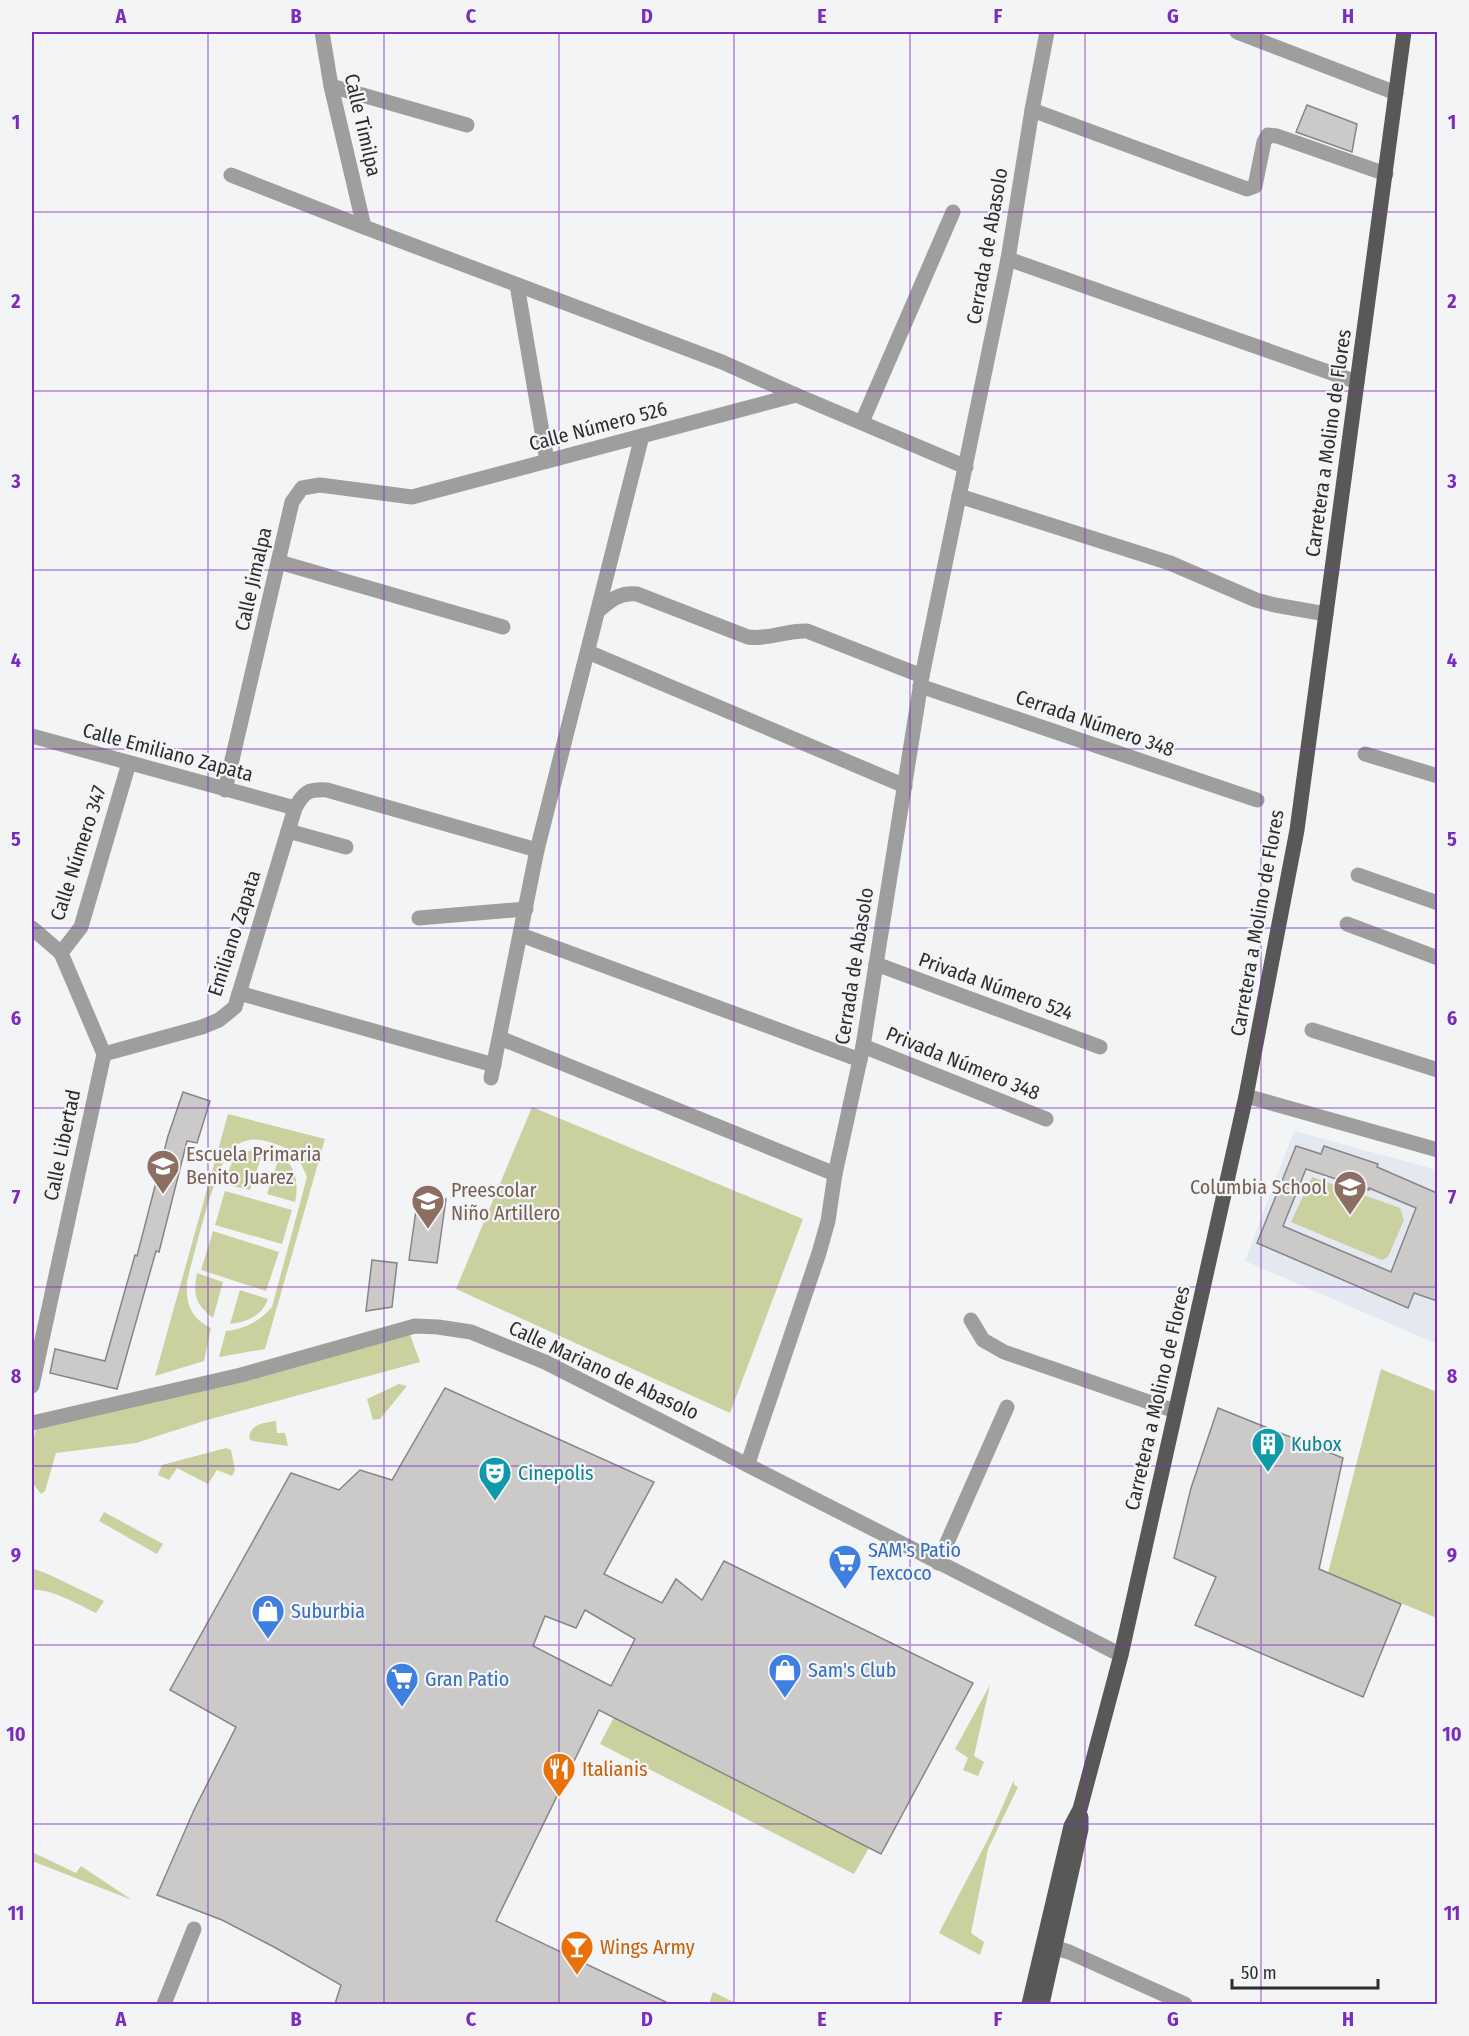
<svg xmlns="http://www.w3.org/2000/svg" width="1469" height="2036" viewBox="0 0 1469 2036" font-family="'Fira Sans Condensed',sans-serif">
<style>
.built{fill:#e4e9f1}
.green{fill:#cad19e}
.building{fill:#ccc9c9;stroke:#878585;stroke-width:1.5;fill-rule:evenodd}
.lines{fill:none;stroke-linecap:round;stroke-linejoin:round}
.minor{stroke:#9e9e9d;stroke-width:15}
.major{stroke:#585856;stroke-width:15}
.grid{fill:none;stroke:#7b2cbf;stroke-width:1.5;stroke-opacity:0.55}
.labels{text-anchor:middle;dominant-baseline:central;stroke-width:4.5;stroke-linejoin:round;paint-order:stroke}
.street-label{font-size:20px;fill:#2d2d2e;stroke:#f3f4f6}
.education-label{font-size:20px;fill:#785e54;stroke:#f3f4f6;text-anchor:start}
.culture-label{font-size:20px;fill:#0d838f;stroke:#f3f4f6;text-anchor:start}
.shop-label{font-size:20px;fill:#366cbe;stroke:#f3f4f6;text-anchor:start}
.food-label{font-size:20px;fill:#c56008;stroke:#f3f4f6;text-anchor:start}
.neatline{fill:none;stroke:#7b2cbf;stroke-width:2}
.grid-label{font-size:20px;text-anchor:middle;font-weight:bold;fill:#7b2cbf}
</style>
<rect width="100%" height="100%" fill="#f3f4f6"/>
<!-- built -->
<polygon class="built" points="1294,1131 1437,1170 1437,1344 1245,1261"/>
<!-- green -->
<g class="green">
<polygon points="532,1107 803,1219 730,1413 456,1289"/>
<path d="M228 1114 325 1139 265 1349 219 1357 226 1331C245 1329 260 1321 272 1307L307 1177C298 1155 293 1149 269 1142 256 1138 246 1138 234 1147 215 1162 195 1254 187 1281 186 1305 190 1317 211 1328L204 1361 155 1376Z"/>
<path d="M264 1149 250 1190 224 1184C232 1158 236 1151 264 1149Z"/>
<path d="M280 1155C296 1165 299 1186 295 1202L267 1194Z"/>
<polygon points="1312,1177 1400,1208 1404,1220 1388,1257 1382,1260 1291,1222"/>
<polygon points="225,1191 292,1210 282,1244 215,1225"/>
<polygon points="213,1231 279,1252 266,1291 201,1270"/>
<path d="M197 1273 223 1282 213 1318C195 1304 193 1295 197 1273Z"/>
<path d="M240 1290 268 1299C262 1316 247 1322 230 1324Z"/>
<polygon points="409,1332 420,1362 207,1420 136,1443 56,1453 45,1491 41,1494 32,1482 32,1450 36,1427"/>
<polygon points="1381,1369 1437,1392 1437,1618 1328,1573"/>
<polygon points="399,1384 407,1386 380,1419 373,1420 367,1399"/>
<path d="M276 1421 277 1433H285L288 1446 252 1441 249 1438C251 1423 264 1423 276 1421Z"/>
<polygon points="226,1448 231,1450 235,1470 232,1476 217,1470 208,1484 177,1468 169,1480 158,1475 162,1465"/>
<polygon points="104,1512 163,1544 157,1554 99,1521"/>
<path d="M32 1568 50 1575 104 1601 96 1613C79 1605 50 1588 32 1590Z"/>
<polygon points="990,1685 974,1756 984,1762 978,1776 963,1770 968,1758 955,1749"/>
<polygon points="614,1717 869,1848 854,1874 600,1744"/>
<polygon points="1014,1780 1014,1785 1018,1787 988,1849 971,1933 984,1942 980,1955 939,1933 989,1837"/>
<polygon points="32,1852 76,1873 81,1866 132,1900 32,1861"/>
<polygon points="713,1992 738,2004 709,2004"/>
</g>
<!-- building -->
<g class="building">
<polygon points="1307,105 1357,124 1352,152 1296,132"/>
<polygon points="183,1092 210,1101 197,1143 187,1141 159,1252 156,1251 117,1389 50,1373 55,1349 105,1361 135,1255 137,1256 168,1136"/>
<path d="M1296 1146 1321 1154 1324 1146 1378 1164 1377 1167 1437 1193V1301L1414 1293 1408 1308 1257 1243ZM1306 1169 1369 1190V1188L1416 1208 1391 1272 1283 1226Z"/>
<polygon points="418,1196 446,1199 437,1263 409,1260"/>
<polygon points="372,1260 397,1263 392,1307 366,1311"/>
<path d="M445 1388 654 1482 604 1574 662 1603 676 1579 702 1600 724 1561 973 1683 881 1854 599 1710 496 1921 670 2004H335L341 1985 274 1947 222 1920 157 1895 194 1810 236 1727 170 1690 291 1473 339 1490 360 1470 392 1480ZM585 1610 635 1639 611 1686 533 1646 545 1616 576 1628Z"/>
<polygon points="1218,1408 1343,1458 1319,1569 1401,1604 1363,1697 1195,1625 1216,1577 1174,1558 1191,1488"/>
</g>
<g class="lines">
<!-- minor -->
<g class="minor">
<polyline points="322,32 331,86 364,227"/>
<polyline points="1237,32 1396,93"/>
<polyline points="331,86 467,125"/>
<polyline points="1032,110 1247,189 1255,186 1264,142 1268,135 1277,136 1386,174"/>
<polyline points="231,175 364,227 722,362 796,395 966,467"/>
<polyline points="1008,259 1357,382"/>
<polyline points="517,285 547,461"/>
<polyline points="862,422 953,212"/>
<polyline points="959,496 1170,563 1256,600 1275,605 1326,614"/>
<polyline points="279,562 503,627"/>
<path d="M599 610C611 600 620 592 637 594L748 637C768 640 787 630 807 631L922 676"/>
<polyline points="588,652 905,786"/>
<polyline points="920,686 1257,800"/>
<polyline points="32,736 295,808"/>
<polyline points="1365,754 1438,776"/>
<polyline points="225,790 292,502 302,488 320,485 412,497 796,395"/>
<polyline points="288,831 346,847"/>
<polyline points="1358,875 1438,903"/>
<polyline points="419,918 526,909"/>
<polyline points="1347,924 1438,958"/>
<polyline points="32,928 61,953 104,1054"/>
<polyline points="521,935 860,1060"/>
<polyline points="61,953 81,927 129,763"/>
<polyline points="876,964 1100,1047"/>
<polyline points="239,993 494,1065"/>
<polyline points="1312,1030 1438,1070"/>
<polyline points="500,1038 835,1174"/>
<polyline points="863,1046 1046,1119"/>
<path d="M104 1054 202 1027 219 1020 235 1007 295 808C304 792 308 789 327 790L537 850"/>
<polyline points="491,1078 537,850 642,436"/>
<polyline points="1246,1096 1438,1150"/>
<polyline points="971,1320 983,1340 1004,1352 1175,1411"/>
<polyline points="32,1386 104,1054"/>
<polyline points="32,1423 241,1375 415,1326 438,1327 471,1332 545,1362 1121,1655"/>
<polyline points="748,1463 819,1253 828,1221 835,1174 863,1046 922,676 1008,259 1032,110 1047,32"/>
<polyline points="938,1563 1007,1407"/>
<polyline points="1056,1948 1069,1952 1185,2004"/>
<polyline points="164,2004 194,1929"/>
</g>
<!-- major -->
<g class="major">
<polyline points="1029,2004 1071,1826 1080,1809 1121,1655 1246,1096 1297,830 1404,32"/>
<polyline points="1042,2004 1081,1829 1081,1817"/>
</g>
</g>
<!-- grid -->
<path class="grid" d="M208 32V2004M384 32V2004M559 32V2004M734 32V2004M910 32V2004M1085 32V2004M1261 32V2004M32 212H1438M32 391H1438M32 570H1438M32 749H1438M32 928H1438M32 1108H1438M32 1287H1438M32 1466H1438M32 1645H1438M32 1824H1438"/>
<!-- icons -->
<defs>
<g id="school-pin" transform="scale(1.725)"><path d="M0 17L-7.5 6A9.5 9.5 0 1 1 7.5 6Z" fill="#8d6e63" stroke="#f3f4f6"/><path d="M0-5L7-2L0 1L-7-2ZM-4 1L0 2.5L4 1V4Q0 6-4 4Z" fill="#fff"/></g>
<g id="building-pin" transform="scale(1.725)"><path d="M0 17L-7.5 6A9.5 9.5 0 1 1 7.5 6Z" fill="#0f9aa8" stroke="#f3f4f6"/><path d="M-4-6H4V6H1V3H-1V6H-4ZM-2.5-4.3h1.7v1.8h-1.7ZM.8-4.3h1.7v1.8H.8ZM-2.5-1h1.7V.8h-1.7ZM.8-1h1.7V.8H.8Z" fill="#fff"/></g>
<g id="theatre-pin" transform="scale(1.725)"><path d="M0 17L-7.5 6A9.5 9.5 0 1 1 7.5 6Z" fill="#0f9aa8" stroke="#f3f4f6"/><path d="M-5-5.5Q0-4 5-5.5V0Q5 5 0 6Q-5 5-5 0ZM-3.3-2.5H-1v1.5H-3.3ZM1-2.5H3.3v1.5H1ZM-2.8 1Q0 5.5 2.8 1Z" fill="#fff"/></g>
<g id="supermarket-pin" transform="scale(1.725)"><path d="M0 17L-7.5 6A9.5 9.5 0 1 1 7.5 6Z" fill="#3f7fe0" stroke="#f3f4f6"/><path d="M-6-5.5h2.5l.6 2H6L4.5 2H-2.5L-4.4-4H-6ZM-1.5 3.2a1.3 1.3 0 1 0 .1 0ZM3 3.2a1.3 1.3 0 1 0 .1 0Z" fill="#fff"/></g>
<g id="shop-pin" transform="scale(1.725)"><path d="M0 17L-7.5 6A9.5 9.5 0 1 1 7.5 6Z" fill="#3f7fe0" stroke="#f3f4f6"/><path d="M-5-2.5h2.3a2.7 3.5 0 0 1 5.4 0H5L5.5 6h-11ZM-1.5-2.5h3a1.5 2.3 0 0 0-3 0Z" fill="#fff"/></g>
<g id="restaurant-pin" transform="scale(1.725)"><path d="M0 17L-7.5 6A9.5 9.5 0 1 1 7.5 6Z" fill="#e8710a" stroke="#f3f4f6"/><path d="M-5-6h1v4h1v-4h1v4h1v-4h1v5L-1.5 .5V6h-2V.5L-5-1ZM5-6V6H3V1.5H1.5Q1.5-4 5-6Z" fill="#fff"/></g>
<g id="bar-pin" transform="scale(1.725)"><path d="M0 17L-7.5 6A9.5 9.5 0 1 1 7.5 6Z" fill="#e8710a" stroke="#f3f4f6"/><path d="M-6-5H6L.8 .8V4.5H3.5V6h-7V4.5H-.8V.8Z" fill="#fff"/></g>
</defs>
<g fill-rule="evenodd">
<use href="#school-pin" x="163" y="1166"/>
<use href="#school-pin" x="1350" y="1187"/>
<use href="#school-pin" x="428" y="1201"/>
<use href="#building-pin" x="1268" y="1444"/>
<use href="#theatre-pin" x="495" y="1473"/>
<use href="#supermarket-pin" x="845" y="1561"/>
<use href="#shop-pin" x="268" y="1611"/>
<use href="#shop-pin" x="785" y="1670"/>
<use href="#supermarket-pin" x="402" y="1679"/>
<use href="#restaurant-pin" x="559" y="1769"/>
<use href="#bar-pin" x="577" y="1947"/>
</g>
<g class="labels">
<!-- street labels -->
<g class="street-label">
<text transform="translate(363 125) rotate(77)">Calle Timilpa</text>
<text transform="translate(987 246) rotate(-80)">Cerrada de Abasolo</text>
<text transform="translate(598 426) rotate(-15)">Calle Número 526</text>
<text transform="translate(1328 443) rotate(-82)">Carretera a Molino de Flores</text>
<text transform="translate(253 579) rotate(-77)">Calle Jimalpa</text>
<text transform="translate(1095 723) rotate(19)">Cerrada Número 348</text>
<text transform="translate(168 752) rotate(15)">Calle Emiliano Zapata</text>
<text transform="translate(78 853) rotate(-72)">Calle Número 347</text>
<text transform="translate(1257 923) rotate(-80)">Carretera a Molino de Flores</text>
<text transform="translate(234 933) rotate(-72)">Emiliano Zapata</text>
<text transform="translate(854 966) rotate(-81)">Cerrada de Abasolo</text>
<text transform="translate(996 986) rotate(20)">Privada Número 524</text>
<text transform="translate(963 1063) rotate(22)">Privada Número 348</text>
<text transform="translate(62 1145) rotate(-78)">Calle Libertad</text>
<text transform="translate(604 1370) rotate(25)">Calle Mariano de Abasolo</text>
<text transform="translate(1157 1398) rotate(-77)">Carretera a Molino de Flores</text>
</g>
<!-- education labels -->
<g class="education-label">
<text x="186" y="1154">Escuela Primaria<tspan x="186" dy="23">Benito Juarez</tspan></text>
<text x="1327" y="1187" text-anchor="end">Columbia School</text>
<text x="451" y="1190">Preescolar<tspan x="451" dy="23">Niño Artillero</tspan></text>
</g>
<!-- culture labels -->
<g class="culture-label">
<text x="1291" y="1444">Kubox</text>
<text x="518" y="1473">Cinepolis</text>
</g>
<!-- shop labels -->
<g class="shop-label">
<text x="868" y="1550">SAM's Patio<tspan x="868" dy="23">Texcoco</tspan></text>
<text x="291" y="1611">Suburbia</text>
<text x="808" y="1670">Sam's Club</text>
<text x="425" y="1679">Gran Patio</text>
</g>
<!-- food labels -->
<g class="food-label">
<text x="582" y="1769">Italianis</text>
<text x="600" y="1947">Wings Army</text>
</g>
</g>
<!-- border -->
<rect width="1469" height="2036" fill="none" stroke="#f3f4f6" stroke-width="66"/>
<!-- scale -->
<path d="M1232 1979v9h146v-9" fill="none" stroke="#2d2d2e" stroke-width="3"/>
<text x="1241" y="1979" font-size="18" fill="#2d2d2e" stroke="#f3f4f6" stroke-width="4.5" paint-order="stroke">50 m</text>
<rect x="33" y="33" width="1403" height="1970" class="neatline"/>
<g class="grid-label">
<text x="121" y="23">A</text>
<text x="296" y="23">B</text>
<text x="471" y="23">C</text>
<text x="647" y="23">D</text>
<text x="822" y="23">E</text>
<text x="998" y="23">F</text>
<text x="1173" y="23">G</text>
<text x="1348" y="23">H</text>
<text x="16" y="129">1</text>
<text x="1452" y="129">1</text>
<text x="16" y="308">2</text>
<text x="1452" y="308">2</text>
<text x="16" y="488">3</text>
<text x="1452" y="488">3</text>
<text x="16" y="667">4</text>
<text x="1452" y="667">4</text>
<text x="16" y="846">5</text>
<text x="1452" y="846">5</text>
<text x="16" y="1025">6</text>
<text x="1452" y="1025">6</text>
<text x="16" y="1204">7</text>
<text x="1452" y="1204">7</text>
<text x="16" y="1383">8</text>
<text x="1452" y="1383">8</text>
<text x="16" y="1562">9</text>
<text x="1452" y="1562">9</text>
<text x="16" y="1741">10</text>
<text x="1452" y="1741">10</text>
<text x="16" y="1920">11</text>
<text x="1452" y="1920">11</text>
<text x="121" y="2026">A</text>
<text x="296" y="2026">B</text>
<text x="471" y="2026">C</text>
<text x="647" y="2026">D</text>
<text x="822" y="2026">E</text>
<text x="998" y="2026">F</text>
<text x="1173" y="2026">G</text>
<text x="1348" y="2026">H</text>
</g>
</svg>
